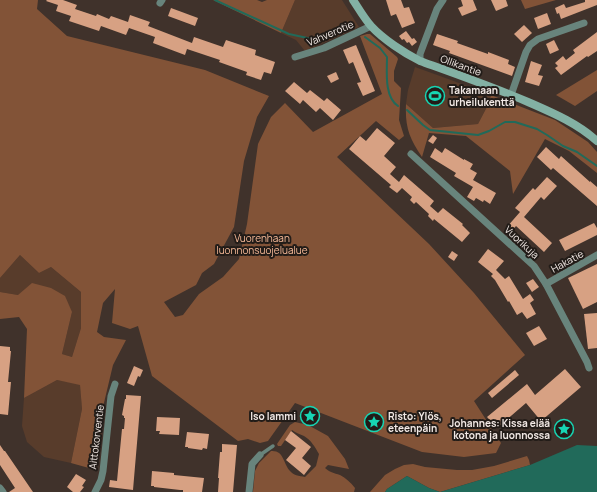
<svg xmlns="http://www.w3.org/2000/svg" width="597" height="492" viewBox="0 0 597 492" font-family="Manrope,sans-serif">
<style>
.green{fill:#583c2b}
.forest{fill:#825337}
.water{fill:#216a5a}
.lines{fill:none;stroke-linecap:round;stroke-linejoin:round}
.stream{stroke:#216a5a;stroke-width:2}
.building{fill:#d7a183}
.lane{stroke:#68847c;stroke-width:3.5}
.street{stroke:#68847c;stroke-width:7}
.secondary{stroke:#83b1a4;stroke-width:8}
.labels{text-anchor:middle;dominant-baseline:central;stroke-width:4;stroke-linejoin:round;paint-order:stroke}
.street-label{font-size:10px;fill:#f2e9e5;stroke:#221c18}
.poi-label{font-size:10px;font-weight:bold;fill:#f2e9e5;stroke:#221c18;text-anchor:start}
.park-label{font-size:10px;fill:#f7ba98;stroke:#221c18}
</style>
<rect width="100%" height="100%" fill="#40322b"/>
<!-- green -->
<g class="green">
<polygon points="295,0 342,0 359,27 305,51 296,40 281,33"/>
<polygon points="415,67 451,80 491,95 489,103 478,124 433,128 406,104 408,90"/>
<polygon points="20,255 39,273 51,267 81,292 81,328 72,357 62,354 72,312 18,295 0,292 0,278"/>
<polygon points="57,380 80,384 82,409 71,463 44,457 27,442 22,426 24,398"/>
</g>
<!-- forest -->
<g class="forest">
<polygon points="0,0 38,0 37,9 67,36 205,70 269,96 257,117 244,161 234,227 214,264 202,273 196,285 164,302 175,317 183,315 199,294 223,277 239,259 247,224 258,144 271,117 285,103 313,132 382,94 360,36 367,34 370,34 397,57 398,59 394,71 394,81 401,88 399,120 404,136 399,140 376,121 337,157 429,244 474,293 525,355 474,401 501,443 496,453 464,457 422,452 295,403 268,441 260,443 248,439 238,441 152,376 138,326 130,329 112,323 115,289 103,303 97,332 104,337 126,340 113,365 103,407 101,439 96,470 71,463 82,409 80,385 57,380 24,398 27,329 19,317 0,319 0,292 18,295 32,283 51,288 65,296 72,312 62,354 72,357 81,328 81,292 51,267 39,273 20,255 0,278"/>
<polygon points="213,0 257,0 262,2 267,0 295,0 281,33"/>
<polygon points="521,0 556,0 525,9"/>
<polygon points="597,70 597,91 575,106 556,95"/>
<path d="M491 95 555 120 588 142 597 152V173L569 151 545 139 513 194 510 171 466 136 429 133 422 157C409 138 405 127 406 104L433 128 478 124 489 103Z"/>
<path d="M295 422 308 425 328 436 345 459 349 469 328 465 325 468C329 472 334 473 340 475 346 478 350 482 355 488L354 492H253L255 471 259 463 271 451C284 450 283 463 290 471 293 475 299 476 305 477L316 466 319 454C315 447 311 440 304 436 300 434 296 433 292 430L281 446H278L277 444 290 425Z"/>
<polygon points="527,456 529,460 530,465 440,492 429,488 407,476 387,489 385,492 370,492 385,475 395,469 404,465 413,464 425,467 457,470 472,470 494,466"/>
</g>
<!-- water -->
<polygon class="water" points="577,445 597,446 597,492 385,492 387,489 407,476 429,488 440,492 530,465"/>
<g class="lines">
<!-- stream -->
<g class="stream">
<polyline points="215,0 289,34 312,39 329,38"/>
<path d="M365 37 380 48 387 57C387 71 384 97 398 106"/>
<polyline points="407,110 423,125 430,130 478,135 489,131 505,122 515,122 537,129 547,135 563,146 577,152 597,166"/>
</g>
</g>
<!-- building -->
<g class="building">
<polygon points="47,0 63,0 77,5 75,9 96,16 97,14 109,19 111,16 128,22 130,15 150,22 148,26 192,43 194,37 223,47 226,40 256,50 255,55 275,62 271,74 264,72 261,80 246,75 247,72 219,62 220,60 187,49 185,55 153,43 155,37 129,28 126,35 101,26 99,31 69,21 71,16 56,11 58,5 46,1"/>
<polygon points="386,0 401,0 404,8 409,7 415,23 402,28 396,14 391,16"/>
<polygon points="461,0 473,0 477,10 462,16 458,8 463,6"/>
<polygon points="491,0 506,0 508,6 496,11"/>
<polygon points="585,0 597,0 597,5 561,19 559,13 557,14 555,8 564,4 566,8 585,2"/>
<polygon points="171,8 198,18 195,26 168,16"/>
<polygon points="547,13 551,24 538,29 534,18"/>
<polygon points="524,25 532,33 522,42 514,34"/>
<polygon points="406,31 412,39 414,38 417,42 412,46 409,42 407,43 404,39 402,40 399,36"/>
<polygon points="597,32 597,51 588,57 587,56 561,75 555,68 558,66 555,63 563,56 566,60 575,53 573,50"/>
<polygon points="437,34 458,41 457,43 488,54 488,52 509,60 508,64 515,67 512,76 449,53 450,51 433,45"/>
<polygon points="554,40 559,50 550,54 546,44"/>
<polygon points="356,45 375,91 363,96 357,83 361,82 353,62 349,64 343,50"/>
<polygon points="531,61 542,65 538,75 543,76 539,86 525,82"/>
<polygon points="336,72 339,79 331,83 327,76"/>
<polygon points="294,82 307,93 310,90 324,101 327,98 341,110 333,120 320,108 316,112 303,100 300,104 285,91"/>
<polygon points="377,128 395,143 384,156 396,167 390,174 399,182 404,175 434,201 430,206 438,213 443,208 463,224 462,225 470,233 462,242 434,219 433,221 428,216 429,214 416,202 414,204 410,200 412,197 402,188 397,193 389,187 391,185 349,149 360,136 366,141"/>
<polygon points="433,135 437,138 433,144 428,141"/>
<polygon points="546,147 559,159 561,156 590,182 590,181 597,187 597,206 553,168 551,170 537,157"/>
<polygon points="435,148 442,153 445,148 464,160 464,159 473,164 470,169 477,173 473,180 496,193 490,204 484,200 483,202 476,198 474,201 467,197 473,187 454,176 456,173 430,157"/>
<polygon points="547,177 557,186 544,200 541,197 524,217 552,243 544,252 516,226 511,232 506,228 520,212 515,208 533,188 535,190"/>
<polygon points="594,223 597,228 597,235 565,251 559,240"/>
<polygon points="488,249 504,261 496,270 505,279 509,276 523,299 530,294 534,300 530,303 536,314 527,319 522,312 517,315 509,301 508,302 495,280 491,276 493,274 478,262"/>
<polygon points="452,251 458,255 454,261 448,257"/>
<polygon points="597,264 597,302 583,309 568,278"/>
<polygon points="533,279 539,287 532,292 526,283"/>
<polygon points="597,313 597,348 588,349 584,314"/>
<polygon points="539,326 547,339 534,346 526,333"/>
<polygon points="0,346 10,347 10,351 11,351 8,382 11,382 8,415 0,414"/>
<polygon points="134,366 143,370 140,377 138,376 134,386 127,383"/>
<polygon points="565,369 581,387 541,421 526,403 497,428 487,417 527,384 535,395"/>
<polygon points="515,370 519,375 492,398 488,393"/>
<polygon points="126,395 141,396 133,490 109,487 110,480 117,481 122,429 124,429 125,418 124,418 124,416 122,415 125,399 126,399"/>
<polygon points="157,417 180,418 179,435 159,434 160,431 156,431"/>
<polygon points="291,431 311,447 302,458 311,466 304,475 286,460 296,448 285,440"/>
<polygon points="187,432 209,434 207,449 203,448 202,450 188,448 188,447 185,447"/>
<polygon points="222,444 237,445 233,492 218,492 219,478 218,478 220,452 222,452"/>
<polygon points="0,445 4,451 5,451 33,492 9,492 15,488 0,465"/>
<polygon points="152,471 174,473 174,475 204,478 202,492 183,492 183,490 180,490 154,487 154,486 151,486"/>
<polygon points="76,474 86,480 82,486 84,487 80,492 73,492 67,487"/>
</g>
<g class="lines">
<!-- lane -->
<polyline class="lane" points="260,455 273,446"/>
<!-- street -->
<g class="street">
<polyline points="160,3 162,0"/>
<polyline points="295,57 324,48 371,26"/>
<polyline points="420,61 420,54 437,9 443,0"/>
<polyline points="511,95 526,52 530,45 538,39 584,23"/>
<polyline points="411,154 534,266 546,284 587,362 589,368"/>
<polyline points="546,284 597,255"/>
<polyline points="0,488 3,492"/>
<polyline points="95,492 101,480 103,471 111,396 115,384"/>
<polyline points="249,492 252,464 260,455"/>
</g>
<!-- secondary -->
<path class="secondary" d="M353 0C359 9 364 18 371 26 383 39 404 53 420 61 456 74 493 87 528 102 553 113 577 123 597 141"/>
</g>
<!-- icons -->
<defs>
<g id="stadium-ring" transform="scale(1)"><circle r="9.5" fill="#221c18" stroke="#17d5b3" stroke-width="1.5"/><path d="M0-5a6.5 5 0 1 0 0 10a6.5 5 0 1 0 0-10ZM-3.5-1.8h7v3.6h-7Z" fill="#17d5b3"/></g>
<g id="sight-ring" transform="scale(1)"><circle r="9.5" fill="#221c18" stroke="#17d5b3" stroke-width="1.5"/><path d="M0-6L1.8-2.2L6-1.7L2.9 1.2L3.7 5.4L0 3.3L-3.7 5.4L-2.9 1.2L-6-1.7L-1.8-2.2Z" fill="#17d5b3"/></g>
</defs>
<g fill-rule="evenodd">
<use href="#stadium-ring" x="435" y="96"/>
<use href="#sight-ring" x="310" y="416"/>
<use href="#sight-ring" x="374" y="422"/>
<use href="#sight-ring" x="564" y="429"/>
</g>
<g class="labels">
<!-- street labels -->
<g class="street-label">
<text transform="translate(330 33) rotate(-23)">Vahverotie</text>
<text transform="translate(461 65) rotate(20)">Ollikantie</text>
<text transform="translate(522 242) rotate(43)">Vuorikuja</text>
<text transform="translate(567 261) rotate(-29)">Hakatie</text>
<text transform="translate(96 437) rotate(-83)">Aittokorventie</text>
</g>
<!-- poi labels -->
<g class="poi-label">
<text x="449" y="90">Takamaan<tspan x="449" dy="12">urheilukenttä</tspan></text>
<text x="296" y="416" text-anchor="end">Iso lammi</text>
<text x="388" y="416">Risto: Ylös,<tspan x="388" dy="12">eteenpäin</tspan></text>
<text x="550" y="423" text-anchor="end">Johannes: Kissa elää<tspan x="550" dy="12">kotona ja luonnossa</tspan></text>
</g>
<!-- park labels -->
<g class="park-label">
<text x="262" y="238">Vuorenhaan<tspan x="262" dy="12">luonnonsuojelualue</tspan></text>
</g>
</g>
</svg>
